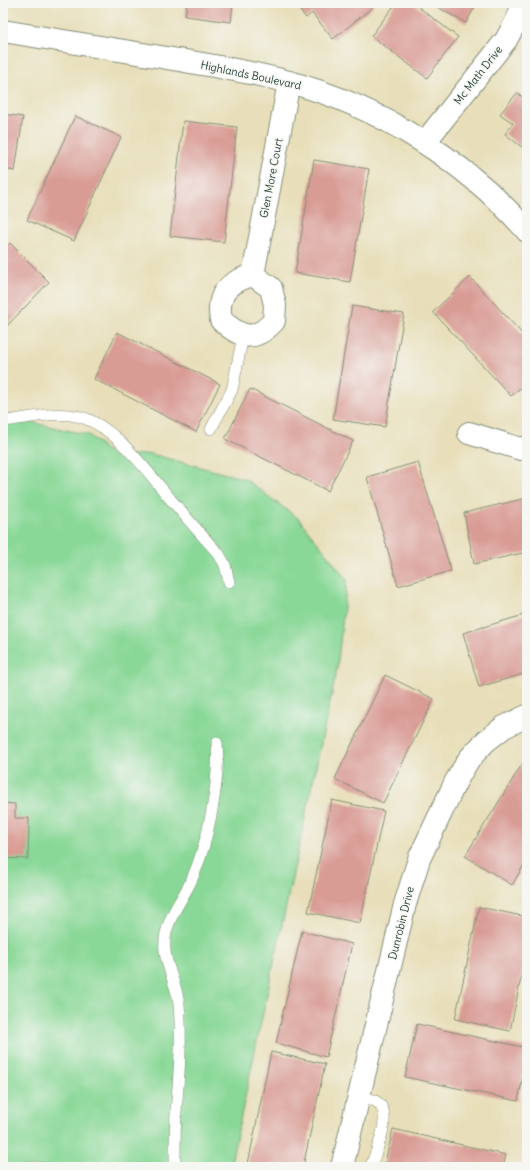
<svg xmlns="http://www.w3.org/2000/svg" width="530" height="1170" viewBox="0 0 530 1170" font-family="Delius,sans-serif">
<style>
.green{fill:#89d897;stroke:#548a66}
.building{fill:#d99c95}
.lines{fill:none;stroke-linecap:round;stroke-linejoin:round}
.service-casing{stroke:#848e77;stroke-width:12}
.minor-casing{stroke:#848e77;stroke-width:24}
.tertiary-casing{stroke:#848e77;stroke-width:24}
.service{stroke:#fff;stroke-width:11}
.minor{stroke:#fff;stroke-width:22}
.tertiary{stroke:#fff;stroke-width:22}
.labels{text-anchor:middle;dominant-baseline:central;stroke-width:3;stroke-linejoin:round;paint-order:stroke}
.street-label{font-size:11px;fill:#1f3d34;stroke:#f6f6f2}
</style>
<rect width="100%" height="100%" fill="#f6f6f2"/>
<filter id="ink" filterUnits="userSpaceOnUse"><feTurbulence type="fractalNoise" baseFrequency=".025" numOctaves="2"/><feDisplacementMap in="SourceGraphic" scale="8" xChannelSelector="R" yChannelSelector="G"/><feConvolveMatrix kernelMatrix="1 2 1 2 8 2 1 2 1" color-interpolation-filters="sRGB"/></filter>
<filter id="wash" filterUnits="userSpaceOnUse"><feTurbulence type="fractalNoise" baseFrequency=".012" numOctaves="4" result="noise"/><feDisplacementMap in="SourceGraphic" scale="16" xChannelSelector="R" yChannelSelector="G"/><feGaussianBlur stdDeviation="0.9" result="paint"/><feColorMatrix in="noise" values="0 0 0 0 0 0 0 0 0 0 0 0 0 0 0 0 0 1.4 0 .05"/><feComposite in="paint" operator="in"/></filter>
<g filter="url(#wash)">
<rect width="100%" height="100%" fill="#e8dfba"/>
<!-- green -->
<polygon class="green" points="12,418 89,435 113,456 151,454 245,479 299,519 347,580 337,669 230,1167 3,1167 3,419"/>
<g id="blocks">
<!-- building -->
<g class="building">
<polygon points="187,3 233,3 231,22 185,16"/>
<polygon points="294,3 370,3 373,7 333,39 312,13 306,18"/>
<polygon points="396,3 413,3 458,37 427,78 371,36"/>
<polygon points="430,3 477,3 466,23"/>
<polygon points="517,93 527,100 527,151 505,134 513,123 500,114"/>
<polygon points="3,114 23,117 15,171 3,169"/>
<polygon points="75,116 121,137 74,241 27,220"/>
<polygon points="183,121 237,127 224,242 170,236"/>
<polygon points="314,160 369,169 350,282 295,273"/>
<polygon points="10,243 49,282 3,330 3,249"/>
<polygon points="470,277 527,339 527,382 511,396 433,312"/>
<polygon points="352,306 404,314 385,427 333,419"/>
<polygon points="117,332 220,384 196,432 94,379"/>
<polygon points="250,389 353,441 328,491 225,439"/>
<polygon points="418,462 451,571 398,586 367,477"/>
<polygon points="527,498 527,552 474,564 464,513"/>
<polygon points="527,614 527,673 479,687 463,633"/>
<polygon points="385,675 434,699 383,803 335,779"/>
<polygon points="526,758 527,860 512,885 465,856"/>
<polygon points="332,800 384,811 360,923 308,912"/>
<polygon points="3,803 15,804 15,818 29,818 28,859 3,858"/>
<polygon points="479,907 527,917 527,949 510,1031 455,1019"/>
<polygon points="302,931 352,944 326,1057 276,1043"/>
<polygon points="417,1024 527,1048 527,1057 518,1101 405,1077"/>
<polygon points="271,1052 325,1064 303,1167 260,1167 248,1164"/>
<polygon points="393,1129 506,1155 503,1167 384,1167"/>
</g>
</g>
</g>
<g filter="url(#ink)">
<use href="#blocks" fill-opacity="0" stroke="#848e77" stroke-width="1"/>
<g class="lines">
<!-- service casing -->
<g class="service-casing">
<g id="service">
<path d="M3 421C26 419 53 411 76 416 113 422 149 474 172 501 188 519 203 537 219 554L225 565 229 582"/>
<polyline points="211,429 232,390 243,336"/>
<path d="M359 1095C365 1097 372 1099 377 1102 394 1113 376 1151 371 1166"/>
<path d="M175 1167C175 1149 175 1130 176 1112 179 1076 182 1041 179 1004 176 979 160 959 166 933 170 913 184 897 192 879 208 843 220 782 217 743"/>
</g>
</g>
<!-- minor casing -->
<g class="minor-casing">
<g id="minor">
<polyline points="425,142 506,40 518,18 523,3"/>
<path d="M253 275 271 288 275 305 274 321C254 343 241 338 221 320 216 294 228 282 253 275L289 82"/>
<polyline points="469,433 521,449 527,447"/>
<polyline points="342,1167 405,904 419,859 456,781 469,759 486,741 504,727 527,716"/>
</g>
</g>
<!-- tertiary casing -->
<g class="tertiary-casing">
<path id="tertiary" d="M3 31C58 40 112 49 167 58 208 65 249 71 289 82 379 106 466 161 527 231"/>
</g>
<!-- service -->
<use href="#service" class="service"/>
<!-- minor -->
<use href="#minor" class="minor"/>
<!-- tertiary -->
<use href="#tertiary" class="tertiary"/>
</g>
</g>
<g class="labels">
<!-- street labels -->
<g class="street-label">
<text transform="translate(251 75) rotate(12)">Highlands Boulevard</text>
<text transform="translate(478 75) rotate(-52)">Mc Math Drive</text>
<text transform="translate(271 178) rotate(-79)">Glen More Court</text>
<text transform="translate(401 923) rotate(-76)">Dunrobin Drive</text>
</g>
</g>
<!-- margin -->
<rect width="530" height="1170" fill="none" stroke="#f6f6f2" stroke-width="16"/>
</svg>
